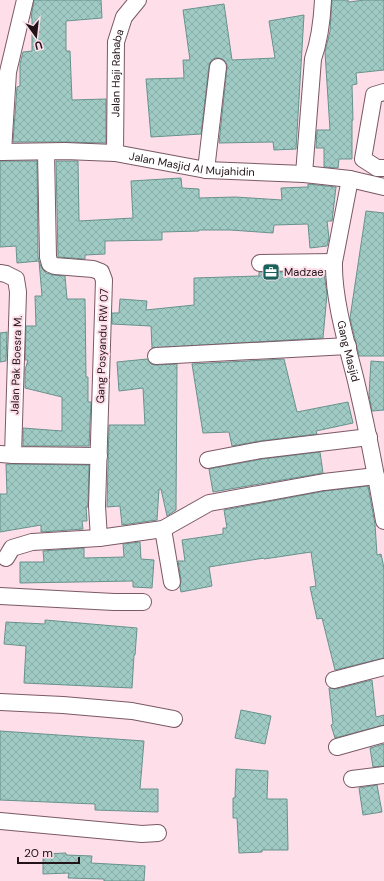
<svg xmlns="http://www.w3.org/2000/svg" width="384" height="881" viewBox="0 0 384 881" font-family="'DM Sans',sans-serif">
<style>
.building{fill:url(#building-cross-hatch);stroke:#68928c}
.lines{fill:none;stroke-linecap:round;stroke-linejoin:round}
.minor-casing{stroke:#7a5965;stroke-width:18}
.minor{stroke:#fff;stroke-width:16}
.labels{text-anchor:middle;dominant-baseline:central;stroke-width:4;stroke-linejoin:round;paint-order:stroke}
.street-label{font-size:11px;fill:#211318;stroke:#fedee9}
.poi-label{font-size:11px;fill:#211318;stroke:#fedee9;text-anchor:start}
</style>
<defs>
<pattern id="building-cross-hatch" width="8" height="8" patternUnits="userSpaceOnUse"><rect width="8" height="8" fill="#9fcbc4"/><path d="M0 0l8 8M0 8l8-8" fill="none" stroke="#89ada8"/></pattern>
</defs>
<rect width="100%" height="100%" fill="#fedee9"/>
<!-- building -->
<g class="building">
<polygon points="34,0 101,0 102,18 66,21 66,51 70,51 72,100 106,99 106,143 65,142 13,142 17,87 20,86 20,64 23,52 32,51 32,18 31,18"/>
<polygon points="332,0 348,0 348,2 365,0 384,0 384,70 356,73 357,84 352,85 353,120 352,121 352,159 339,159 338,168 324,167 324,148 316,148 317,130 330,130 325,52 330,31"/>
<polygon points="224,4 232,60 275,58 269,21 304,15 296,149 274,150 273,142 219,143 227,68 227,64 224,60 219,58 215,58 211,61 209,66 201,134 151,137 146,79 184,78 183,60 190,60 183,10"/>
<polygon points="0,161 37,161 38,257 41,267 46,273 54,275 65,276 67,299 85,299 86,377 88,377 88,402 91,402 89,446 23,446 23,428 62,431 62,397 25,388 25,370 28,360 25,360 26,326 36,326 35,296 42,296 39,261 17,263 16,246 0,247"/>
<polygon points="56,161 78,161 79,221 133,218 131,181 181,178 182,188 199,189 199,198 235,197 282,200 281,188 308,187 308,184 336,187 332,221 327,221 329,238 327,246 310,248 308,224 274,225 273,233 230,230 199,230 199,231 162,232 162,240 105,241 105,254 85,255 85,259 58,257"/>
<polygon points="366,211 384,213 384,356 359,356 350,318"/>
<polygon points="259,272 324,272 327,294 323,338 152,348 151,326 112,324 112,313 119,313 120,299 147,301 146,310 194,305 194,278 259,276"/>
<polygon points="7,332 6,361 0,362 0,333"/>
<polygon points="147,359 151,364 156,365 177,364 176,510 167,516 161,489 159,489 157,520 122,525 120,506 107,507 109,425 145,425 143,388 119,391 117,362"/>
<polygon points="284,359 297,412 348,402 353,423 316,431 317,434 260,441 232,446 229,432 203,433 192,364"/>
<polygon points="371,361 384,362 384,410 372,411 369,395"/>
<polygon points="320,452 323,473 213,492 209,469 262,459"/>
<polygon points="6,464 89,465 88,507 86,507 87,521 82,521 83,529 41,532 41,525 0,532 0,494 7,494"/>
<polygon points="368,486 375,524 377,555 381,554 384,568 384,658 335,670 322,618 317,619 310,587 316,586 311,552 264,559 264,558 209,567 212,586 181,592 180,587 181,580 178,561 185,561 182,540 223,534 223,528 227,528 224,510 325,491"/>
<polygon points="140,542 141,559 154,560 152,588 133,587 133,581 20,583 20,562 44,562 43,551 84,548 84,558 124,557 123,544"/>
<polygon points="45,620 137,628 135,655 134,655 132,688 24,683 26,646 4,644 6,622 45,624"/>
<polygon points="372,680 376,717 384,715 384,725 335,738 331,725 333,724 329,688 336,689"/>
<polygon points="241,710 271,716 265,744 235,738"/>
<polygon points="0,731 144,741 140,789 158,789 158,812 95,810 95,804 0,800"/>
<polygon points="384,744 384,766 373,767 370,748"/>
<polygon points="236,769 268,771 267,799 287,799 288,850 262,850 262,852 239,853 237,818 233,818 233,798 235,798"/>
<polygon points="377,785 382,812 363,815 359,788"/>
<polygon points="66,853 66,855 92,856 91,863 145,866 144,881 104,881 104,879 68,878 69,873 43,874 43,854"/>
</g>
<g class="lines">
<!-- minor casing -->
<g class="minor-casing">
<g id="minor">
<polyline points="384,92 374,95 363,159 377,168 384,168"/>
<path id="s1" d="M0 152 65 151 115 153 206 170 304 174 350 179 384 187"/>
<polyline points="3,152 8,72 25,0"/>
<polyline points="46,152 48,257 50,264 55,266 93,269 101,272 104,280 97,506 99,538"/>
<path id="s2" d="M115 153 116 42 124 17 138 0"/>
<polyline points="206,170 218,67"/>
<path d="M304 174 313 59C320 39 322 21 323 0"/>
<path id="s3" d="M350 179 334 262C333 298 347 345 356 381 367 428 376 474 384 521"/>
<polyline points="260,263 334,262"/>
<polyline points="0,273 6,274 16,279 18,292 13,455"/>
<polyline points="156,356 348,346"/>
<polyline points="0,454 13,455 99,456"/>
<polyline points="208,460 261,450 369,437"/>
<polyline points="163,529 172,582"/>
<polyline points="6,558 12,548 32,542 99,538 163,529 209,503 324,482 376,476"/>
<polyline points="0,596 114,602 143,602"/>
<polyline points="334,680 384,667"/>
<polyline points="0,702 63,705 132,711 174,719"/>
<polyline points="337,747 384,734"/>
<polyline points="352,779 384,775"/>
<polyline points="0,821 142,834 158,833"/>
</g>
</g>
<!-- minor -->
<use href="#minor" class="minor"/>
</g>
<!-- icons -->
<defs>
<g id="office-square" transform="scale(0.9)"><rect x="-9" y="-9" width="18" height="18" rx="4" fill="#17635b" stroke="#fedee9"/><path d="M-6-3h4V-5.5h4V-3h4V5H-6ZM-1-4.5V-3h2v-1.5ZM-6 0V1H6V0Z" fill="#fff"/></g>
</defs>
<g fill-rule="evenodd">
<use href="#office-square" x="271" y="272"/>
</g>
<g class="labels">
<!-- street labels -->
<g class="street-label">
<text stroke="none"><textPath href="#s2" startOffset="80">Jalan Haji Rahaba</textPath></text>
<text stroke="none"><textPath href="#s1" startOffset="193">Jalan Masjid Al Mujahidin</textPath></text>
<text transform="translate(102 346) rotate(-88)">Gang Posyandu RW 07</text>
<text stroke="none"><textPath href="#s3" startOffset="175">Gang Masjid</textPath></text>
<text transform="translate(16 365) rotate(-88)">Jalan Pak Boesra M.</text>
</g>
<!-- poi labels -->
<g class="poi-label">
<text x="284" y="272">Madzae</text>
</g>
</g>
<!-- north arrow -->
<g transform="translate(36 36) rotate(165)" stroke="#fedee9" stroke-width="3" paint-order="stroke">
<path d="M0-3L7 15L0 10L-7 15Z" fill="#211318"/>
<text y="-6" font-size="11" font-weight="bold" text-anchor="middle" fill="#211318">U</text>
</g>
<!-- scale -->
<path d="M18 857v6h61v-6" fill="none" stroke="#211318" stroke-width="2"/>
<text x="24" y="857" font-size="12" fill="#211318" stroke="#fedee9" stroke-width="3" paint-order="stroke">20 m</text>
</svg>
